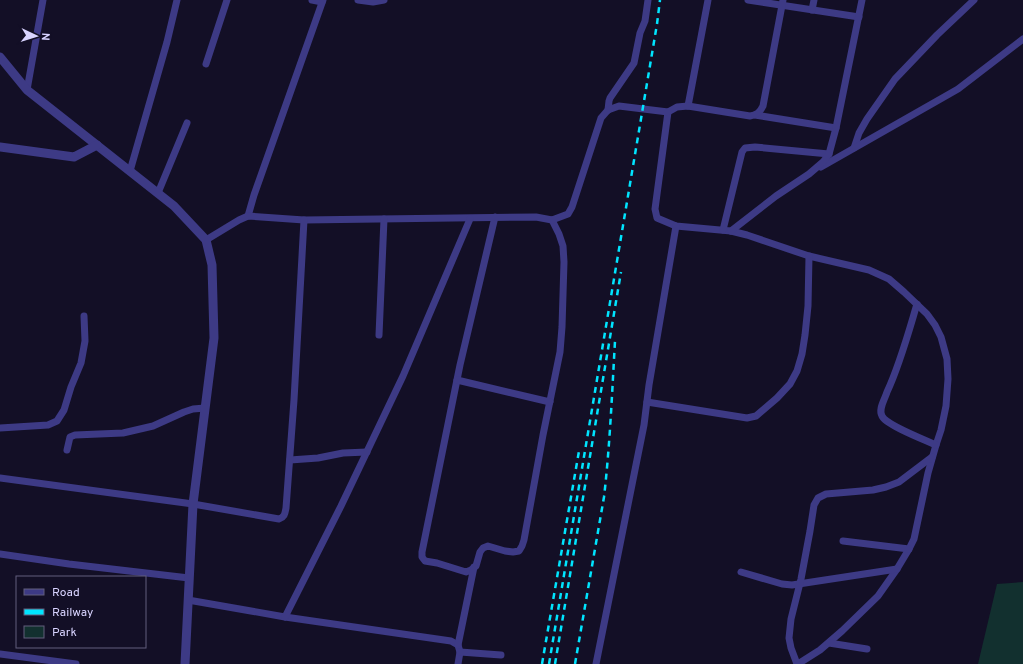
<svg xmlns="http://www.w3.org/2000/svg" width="1023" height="664" viewBox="0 0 1023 664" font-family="Overpass,sans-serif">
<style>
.green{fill:#12302f}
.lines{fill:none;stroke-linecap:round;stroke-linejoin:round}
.minor{stroke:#3d3a85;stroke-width:7}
.tertiary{stroke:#3d3a85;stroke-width:9}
.rail{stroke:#00e5ff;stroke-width:2.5;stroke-dasharray:6 5;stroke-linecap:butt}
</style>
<rect width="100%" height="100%" fill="#130f26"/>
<!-- green -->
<polygon class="green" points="1023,582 1023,664 978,664 997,584"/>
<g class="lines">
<!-- minor -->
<g class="minor">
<polyline points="312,0 322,2"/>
<polyline points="358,0 373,2 384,0"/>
<polyline points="748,0 859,17"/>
<polyline points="812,10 814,0"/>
<polyline points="206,64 227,0"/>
<polyline points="27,90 43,0"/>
<polyline points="688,106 708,0"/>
<polyline points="608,110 609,101 610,98 634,63 640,33 645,21 648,0"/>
<polyline points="668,112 655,209 657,218 676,226 731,231 747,235 809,256 869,270 889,279 904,292 927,314 935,325 941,337 947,359 948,379 946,406 941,430 936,445 928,473 914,539 909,549 897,569 878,596 842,631 820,650 798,664"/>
<polyline points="755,115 836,128"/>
<polyline points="854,148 859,133 867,119 895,79 937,35 974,0"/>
<polyline points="821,167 944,97 958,89 1023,39"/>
<polyline points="130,171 167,42 177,0"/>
<polyline points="158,193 187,123"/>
<polyline points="248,216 254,195 323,0"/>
<polyline points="495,217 460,365 422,552 422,557 425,561 437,563 466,572 471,570 476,566 480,552 483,548 488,546 505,551 513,552 519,551 522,546 524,540 543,435 560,352 562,327 564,262 563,246 559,234 552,220"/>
<polyline points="723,230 742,152 745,148 755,147 829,154"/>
<polyline points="731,231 776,196 809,174 823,162 829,154 836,128 862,0"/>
<path d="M206 240 239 220 248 216 304 220 536 217 552 220 568 214 572 207 601 118 608 110 619 106 668 112 677 107 688 106 750 116C757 115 760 112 763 106L783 0"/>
<path d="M917 304C908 334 900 364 887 392 885 399 878 409 882 416 886 425 925 440 936 445"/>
<polyline points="379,335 384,219"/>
<polyline points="457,380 550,402"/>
<polyline points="647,402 747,418 756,416 777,398 790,384 797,371 802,354 805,335 808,306 809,256"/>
<polyline points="0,428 48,425 57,421 64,410 71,387 81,363 85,341 84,316"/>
<polyline points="67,450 70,437 75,435 123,433 153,426 184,412 193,409 205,408"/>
<polyline points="290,460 318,458 343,453 367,452"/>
<path d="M0 478 193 504 279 519C285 517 285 513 286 508L294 400 304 220"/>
<polyline points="843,541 909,549"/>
<polyline points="0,554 69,564 189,578"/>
<polyline points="741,572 782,584 792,585 897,569"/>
<polyline points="188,600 285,617 451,641 458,645 460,652 458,664"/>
<polyline points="285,617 341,506 403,376 470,219"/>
<polyline points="829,643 867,649"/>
<polyline points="458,645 474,567"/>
<polyline points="460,652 501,655"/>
<polyline points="0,654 76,664"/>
<polyline points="596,664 644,425 649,385 676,226"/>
<polyline points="797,664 791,648 789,638 791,619 801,579 810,531 814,505 818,498 826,494 873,490 886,487 899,482 932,457"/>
</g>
<!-- tertiary -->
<g class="tertiary">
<polyline points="0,57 27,90 174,206 206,240 212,265 214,338 193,504 185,664"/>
<polyline points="0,147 74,157 97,145"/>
</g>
<!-- rail -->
<g class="rail">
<polyline points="542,664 579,451"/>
<polyline points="549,664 657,24 660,0"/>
<polyline points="555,664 621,272"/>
<path d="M575 664 604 497C610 445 612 393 615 341"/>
</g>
</g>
<!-- legend -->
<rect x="16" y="576" width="130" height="72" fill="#130f26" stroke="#625e7d"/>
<rect x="24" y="589" width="20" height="6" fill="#3d3a85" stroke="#625e7d"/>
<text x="52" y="596" font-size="12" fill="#d9d4ff">Road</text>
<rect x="24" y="609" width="20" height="6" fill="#00e5ff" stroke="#625e7d"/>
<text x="52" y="616" font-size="12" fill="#d9d4ff">Railway</text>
<rect x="24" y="626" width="20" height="12" fill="#12302f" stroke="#625e7d"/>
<text x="52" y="636" font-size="12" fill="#d9d4ff">Park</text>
<!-- north arrow -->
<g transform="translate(36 36) rotate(94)" stroke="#130f26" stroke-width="3" paint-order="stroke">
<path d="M0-3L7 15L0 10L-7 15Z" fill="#d9d4ff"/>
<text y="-6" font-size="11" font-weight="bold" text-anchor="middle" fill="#d9d4ff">N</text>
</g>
</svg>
